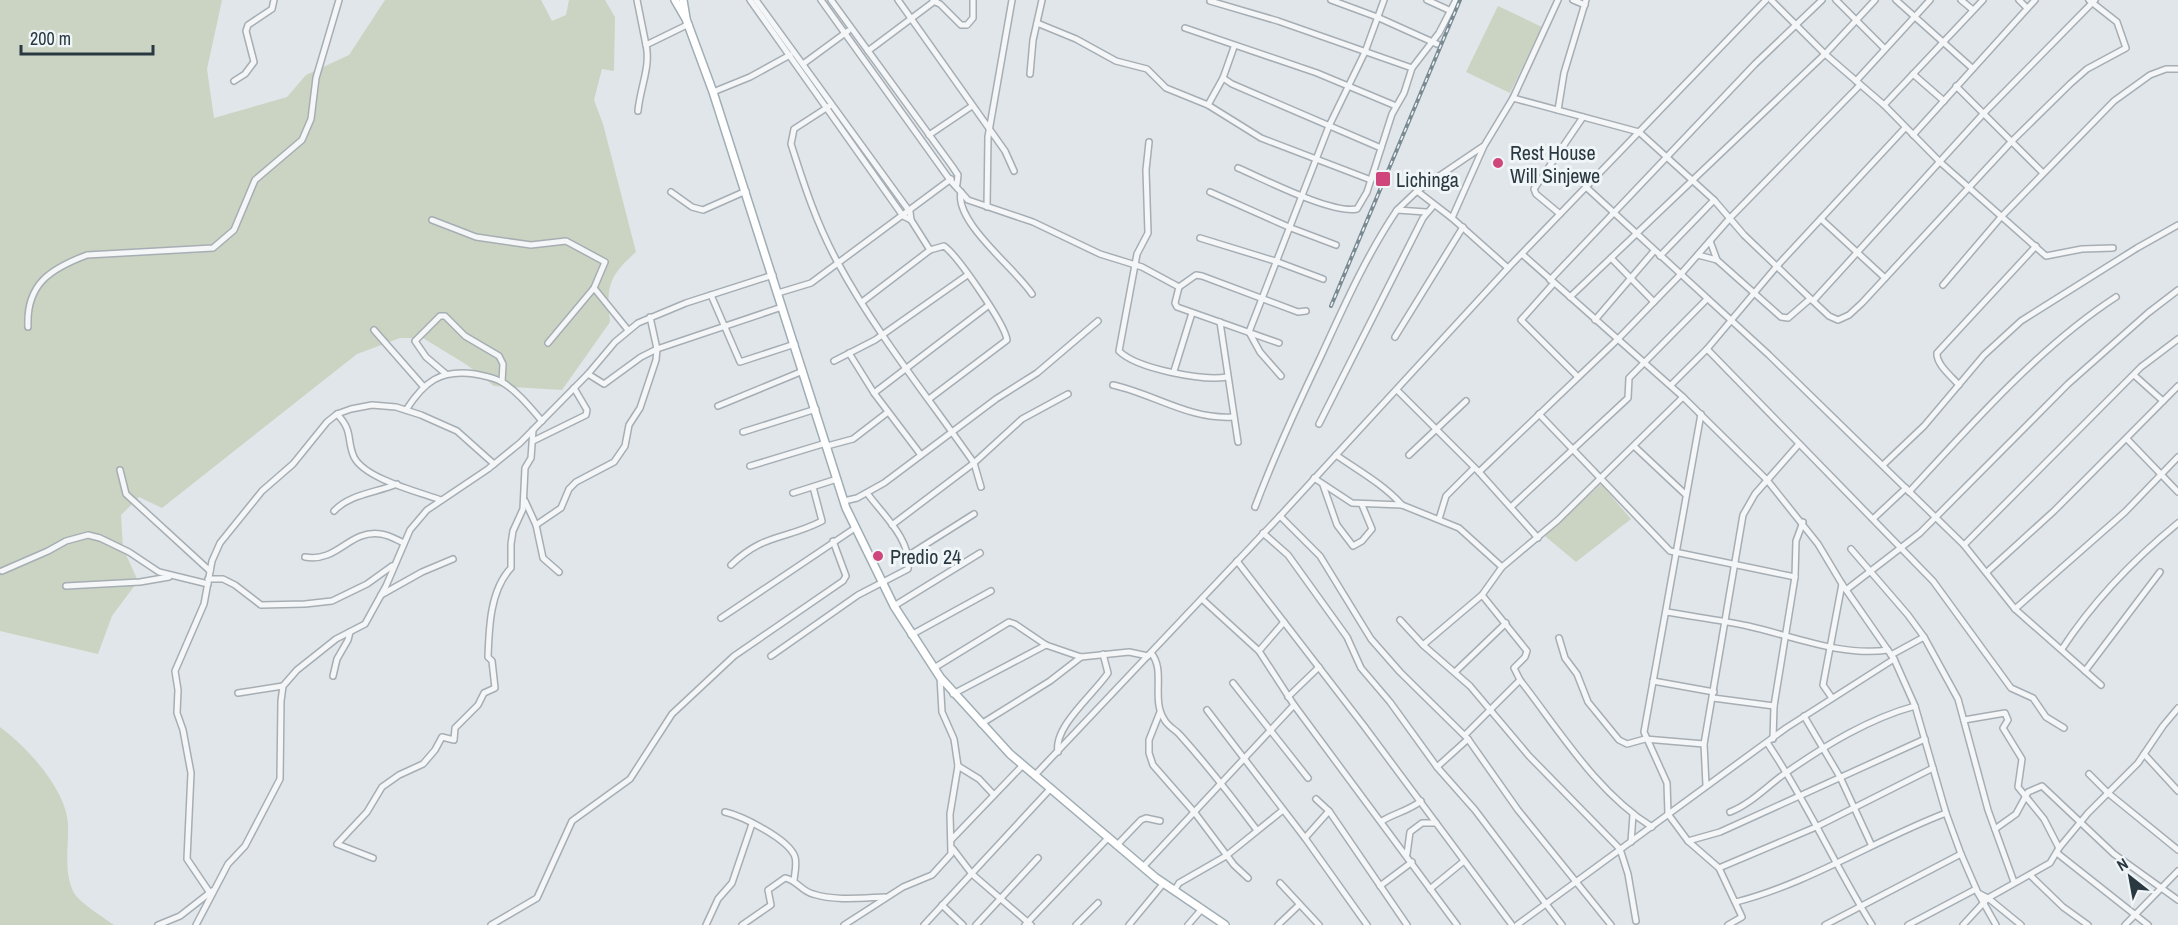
<svg xmlns="http://www.w3.org/2000/svg" width="2178" height="925" viewBox="0 0 2178 925" font-family="'Archivo Narrow',sans-serif">
<style>
.green{fill:#cbd4c2}
.lines{fill:none;stroke-linecap:round;stroke-linejoin:round}
.minor-casing{stroke:#a6aeb4;stroke-width:8}
.major-casing{stroke:#a0aeb5;stroke-width:10}
.minor{stroke:#f4f6f8;stroke-width:5}
.major{stroke:#fff;stroke-width:7}
.rail-casing{stroke:#7a8a93;stroke-width:4}
.rail{stroke:#f0f5f7;stroke-width:1.5;stroke-dasharray:4.5;stroke-linecap:butt}
.poi-dot{fill:#ce467c;stroke:#f0f5f7;stroke-width:2}
.labels{text-anchor:middle;dominant-baseline:central;stroke-width:6;stroke-linejoin:round;paint-order:stroke}
.poi-label{font-size:20px;fill:#293841;stroke:#f0f5f7;text-anchor:start}
</style>
<rect width="100%" height="100%" fill="#e1e6ea"/>
<!-- green -->
<g class="green">
<path d="M0 0H222L207 69 214 118 287 97 306 75 349 55 385 0H541L552 21 566 15 569 0H605L615 17 614 71 602 69 594 100 603 124 636 252C609 276 606 286 610 322L562 390 494 386 467 365 423 338H400L357 354 162 508 139 497 121 515 123 548 138 581 112 616 98 654 0 631Z"/>
<polygon points="1498,6 1542,27 1510,93 1466,72"/>
<polygon points="1601,484 1631,519 1576,562 1545,536"/>
<path d="M0 727C27 747 66 789 68 824 69 847 63 871 74 893 79 902 104 918 114 925H0Z"/>
</g>
<g class="lines">
<!-- minor casing -->
<g class="minor-casing">
<g id="minor">
<polyline points="637,0 646,45 689,24"/>
<polyline points="750,0 903,216 911,220"/>
<polyline points="756,0 910,212 911,220 930,250"/>
<polyline points="821,0 950,180 968,200 1033,222 1100,254 1142,267 1179,287 1196,275 1202,276 1298,312 1306,311"/>
<polyline points="831,0 952,166 958,175 957,184"/>
<polyline points="898,0 1005,151 1014,171"/>
<polyline points="1331,0 1377,17 1437,44"/>
<polyline points="1427,0 1451,11"/>
<polyline points="1573,0 1585,5"/>
<polyline points="1771,0 1825,54 1884,105 1940,162 2046,256 2082,249 2113,248"/>
<polyline points="1836,0 1885,49"/>
<polyline points="1896,0 1972,68"/>
<polyline points="1961,0 1973,10"/>
<polyline points="2019,0 2027,8"/>
<polyline points="933,1 940,4 961,25 967,25 973,18 973,0"/>
<polyline points="1210,1 1278,21 1412,68"/>
<polyline points="1037,23 1076,39 1116,61 1147,69 1166,88 1208,105 1261,138 1371,180"/>
<polyline points="1185,28 1317,73 1396,106"/>
<polyline points="868,51 936,0"/>
<polyline points="803,64 848,31"/>
<polyline points="1030,74 1033,40 1042,0"/>
<polyline points="1913,74 1944,101"/>
<polyline points="1223,78 1232,84 1381,148"/>
<polyline points="234,81 245,74 254,62 246,31 248,25 272,9 274,0"/>
<polyline points="1856,81 1930,0"/>
<polyline points="1956,86 2043,173"/>
<polyline points="713,92 750,77 790,55"/>
<polyline points="1513,98 1639,132 1714,200 1744,235 1813,301 1829,316 1838,320 1849,315 1862,303 2011,142 2070,84 2087,69 2126,48 2117,22 2089,0"/>
<path d="M831 105 794 129 791 144C804 185 817 225 838 263 876 333 928 397 974 463L981 487"/>
<polyline points="1208,105 1223,78 1234,47"/>
<polyline points="1884,105 1983,0"/>
<polyline points="1558,110 1564,73 1586,0"/>
<path d="M638 111C640 88 651 66 646 45"/>
<polyline points="929,135 972,106"/>
<polyline points="1913,135 2035,0"/>
<path d="M1149 142 1146 170 1148 233 1137 254 1119 351C1137 369 1203 381 1227 377"/>
<path d="M1238 168C1264 179 1331 214 1357 209L1367 192 1392 114 1404 93 1412 68 1439 33 1456 0"/>
<polyline points="1586,187 1769,355 1964,545 2015,609 2101,685"/>
<polyline points="1417,191 1452,218"/>
<polyline points="671,192 692,207 703,210 746,191"/>
<path d="M961 192C954 222 1017 270 1032 294"/>
<polyline points="1210,192 1291,228 1336,245"/>
<polyline points="987,207 988,137 1012,0"/>
<polyline points="1397,210 1417,191 1482,147"/>
<polyline points="1560,214 1536,194 1534,189 1583,117"/>
<polyline points="1821,219 1885,278"/>
<polyline points="432,220 476,237 531,245 566,241 605,262 594,288 548,343"/>
<polyline points="1200,238 1275,261 1323,279"/>
<polyline points="1710,241 1717,260"/>
<polyline points="1522,254 1683,397 1767,480 1818,544 1842,584 1894,659 1915,706 1946,813 1961,854 1978,893 1996,925"/>
<polyline points="1698,255 1717,260 1781,317 1788,318 1810,299"/>
<polyline points="1660,256 1714,200"/>
<polyline points="1611,258 1654,302"/>
<polyline points="1508,268 1452,218 1484,146 1513,98 1558,0"/>
<polyline points="1550,280 1755,64 1822,0"/>
<polyline points="1554,283 1521,320 1578,377"/>
<polyline points="1943,285 2001,217 2114,101 2150,75 2166,69 2178,69"/>
<polyline points="1179,287 1175,303 1177,307 1279,343"/>
<polyline points="594,288 628,330"/>
<polyline points="778,293 811,283 951,179"/>
<polyline points="711,295 740,362 795,344"/>
<polyline points="1570,297 1825,54 1875,0"/>
<polyline points="1813,301 1984,113 2095,0"/>
<path d="M862 302 930 250 944 246C957 255 1005 324 1007 340L929 399"/>
<polyline points="1595,320 1654,251"/>
<polyline points="1220,322 1238,442"/>
<path d="M28 327C26 284 50 269 87 255L213 248 234 230 255 180 302 140 311 119 316 78 339 0"/>
<polyline points="374,330 423,386"/>
<polyline points="1395,337 1463,227"/>
<polyline points="1707,349 1933,581 2011,688 2033,698 2046,717 2064,728"/>
<polyline points="849,353 874,393 921,455"/>
<polyline points="834,361 875,340 966,276"/>
<polyline points="1174,371 1192,313"/>
<polyline points="446,374 426,357 415,341 440,316 445,316 465,336 499,356 503,364 502,382"/>
<polyline points="588,374 604,384 641,357 657,349 782,307"/>
<polyline points="2134,375 2163,401"/>
<polyline points="1281,376 1260,352 1249,332 1329,126 1365,52 1384,0"/>
<path d="M1113 385C1154 394 1190 420 1233 417"/>
<polyline points="1671,385 1707,349 1777,266 1905,128"/>
<path d="M1959 385C1951 376 1936 364 1937 353L2036 246"/>
<polyline points="1397,390 1479,472 1538,538"/>
<polyline points="874,393 989,305"/>
<polyline points="718,406 803,371"/>
<path d="M406 410C424 382 440 369 475 374 484 376 493 377 502 382 517 391 530 407 542 421"/>
<path d="M337 414C354 432 346 439 354 457 365 479 419 492 441 500"/>
<polyline points="1539,414 1670,551 1795,577"/>
<polyline points="1701,414 1644,732 1667,783 1668,814 1688,841 1719,868 1816,827 1933,768"/>
<polyline points="1319,424 1423,218 1434,205"/>
<polyline points="743,432 816,409"/>
<polyline points="2127,439 2178,492"/>
<polyline points="533,441 586,415 587,410 574,388"/>
<polyline points="827,446 853,439 888,412"/>
<polyline points="1635,447 1685,494"/>
<path d="M1336 455C1359 471 1383 484 1402 505"/>
<polyline points="1409,455 1466,401"/>
<polyline points="1883,465 1924,426 1984,355 2021,321 2137,248 2178,225"/>
<polyline points="750,466 826,443"/>
<polyline points="120,470 126,494 210,571"/>
<polyline points="1479,472 1618,339 1680,275 1730,218 1860,85"/>
<polyline points="1314,478 1352,503 1402,505 1459,528 1502,567"/>
<polyline points="1323,485 1337,525 1353,546 1362,541 1372,529 1362,505"/>
<path d="M1909 492C1972 424 2039 347 2116 297"/>
<polyline points="793,493 837,479"/>
<polyline points="525,501 536,525 543,558 559,572"/>
<polyline points="844,501 857,498 884,483 996,399 1037,373 1098,321"/>
<path d="M1255 507C1275 454 1297 406 1321 356 1344 306 1366 256 1397 210L1426 212"/>
<polyline points="1511,507 1628,398 1629,378 1707,299"/>
<path d="M334 511C350 494 375 493 397 484"/>
<polyline points="1280,516 1320,556 1371,639 1400,672 1468,739 1518,810 1611,925"/>
<polyline points="1874,518 1906,488"/>
<polyline points="1439,519 1446,496 1474,468"/>
<polyline points="536,525 561,508 569,489 576,482 614,462 625,446 629,425 640,408 656,360 657,349 650,317"/>
<polyline points="892,525 974,463 1022,419 1068,394"/>
<polyline points="1263,533 1288,555 1347,637 1361,668 1390,702 1437,767 1475,810 1562,925"/>
<polyline points="1964,545 2141,367 2178,339"/>
<polyline points="1851,549 1908,615 1924,637 1958,699 1988,810 2014,882"/>
<polyline points="909,555 974,514"/>
<path d="M305 557C338 563 349 529 381 534 389 535 397 540 404 543"/>
<polyline points="1237,561 1364,726 1512,925"/>
<path d="M731 565C764 533 785 540 822 521L813 487"/>
<polyline points="2,571 48,551 66,541 88,535 100,538 129,552 159,572 208,584"/>
<polyline points="1987,572 2054,511 2178,386"/>
<polyline points="208,579 223,579 235,585 261,605 305,604 332,601 367,584 392,566"/>
<polyline points="66,586 140,582 169,577"/>
<polyline points="1846,590 1920,533 2068,384 2148,313 2178,290"/>
<polyline points="381,595 422,572 453,559"/>
<path d="M1482 595 1527 651 1525 657 1514 668 1520 680C1559 730 1597 793 1652 827"/>
<polyline points="1202,599 1259,651 1294,705 1457,925"/>
<polyline points="894,606 980,553"/>
<polyline points="2015,609 2125,512 2178,457"/>
<path d="M1667 612C1694 617 1721 620 1748 626 1793 636 1842 657 1888 650"/>
<polyline points="721,618 855,528"/>
<polyline points="1400,620 1423,645 1470,686 1529,756 1620,849 1628,874 1636,921"/>
<polyline points="911,635 991,591"/>
<polyline points="1559,638 1565,658 1577,674 1588,702 1619,740 1627,744 1645,739 1704,744"/>
<polyline points="1423,645 1482,595 1502,567 1558,520 1683,397"/>
<path d="M2062 649C2094 600 2133 560 2178 523"/>
<polyline points="1259,651 1284,622"/>
<path d="M1151 653C1166 670 1151 699 1164 719 1168 727 1175 729 1180 735 1207 765 1232 797 1256 829"/>
<polyline points="1891,655 1924,637"/>
<path d="M771 656 858 595 908 569C912 540 883 515 867 493"/>
<polyline points="934,668 1009,622 1015,624 1046,645 1081,657 1129,652 1148,656"/>
<polyline points="2085,671 2160,572"/>
<polyline points="1455,672 1506,623"/>
<polyline points="333,676 337,659 348,640 350,632"/>
<polyline points="1653,681 1714,692"/>
<polyline points="1233,683 1308,778"/>
<polyline points="238,693 283,686"/>
<polyline points="953,694 1046,645"/>
<polyline points="1288,697 1319,667"/>
<polyline points="1713,698 1774,706"/>
<polyline points="1832,698 1823,685 1842,584"/>
<polyline points="1207,710 1305,838 1367,925"/>
<polyline points="1160,712 1149,740 1149,753 1153,765 1195,813 1234,865 1248,878"/>
<polyline points="1804,716 1840,777 1871,844"/>
<polyline points="1964,720 2005,713 2008,720 2003,728 2022,759 2018,787 2044,819 2059,848"/>
<polyline points="981,724 1050,681 1081,657"/>
<polyline points="1465,735 1520,680"/>
<polyline points="1773,739 1774,706 1795,577 1796,541 1803,522"/>
<path d="M1768 744C1807 802 1835 866 1872 925"/>
<path d="M1058 752C1053 727 1094 694 1108 673L1103 654"/>
<polyline points="2144,754 2178,791"/>
<polyline points="958,766 979,779 994,795"/>
<polyline points="1437,767 1468,739"/>
<polyline points="2089,774 2108,793 2178,850"/>
<polyline points="1035,775 1280,516 1508,268 1766,0"/>
<polyline points="1706,785 1704,744 1743,515 1755,494 1799,444"/>
<polyline points="1316,799 1329,811 1407,925"/>
<path d="M725 812C742 816 789 839 795 857 797 864 795 872 794 880"/>
<path d="M1730 812C1751 804 1768 785 1787 772 1826 745 1868 719 1915 706"/>
<path d="M1382 821C1395 813 1408 811 1421 801"/>
<polyline points="1995,829 2016,814 2028,792 2042,786 2114,854 2178,900"/>
<polyline points="1305,838 1329,811"/>
<polyline points="952,839 1023,765"/>
<polyline points="1688,841 1720,832 1925,739"/>
<polyline points="1631,842 1633,815"/>
<polyline points="1117,845 1141,820 1146,818 1160,821"/>
<polyline points="953,849 972,874 1031,925"/>
<polyline points="2057,853 2148,925"/>
<polyline points="1407,854 1410,832 1422,823 1436,823"/>
<path d="M373 858 337 844 367 812 382 787 399 775 423 764 435 750 442 737 454 740 455 728 478 705 484 693 495 688 492 661 488 657C489 628 490 590 511 568V544L513 531 523 509 525 468 531 458 533 430"/>
<polyline points="1143,867 1294,705"/>
<polyline points="1719,868 1742,917 1728,925"/>
<polyline points="2030,875 2063,907 2088,925"/>
<polyline points="1280,883 1319,925"/>
<polyline points="1380,886 1412,862"/>
<polyline points="1430,889 1464,861"/>
<polyline points="1174,891 1179,883 1226,856 1283,810"/>
<polyline points="210,893 187,859 191,773 183,730 177,713 178,690 175,671 204,604 212,561 220,543 262,491 293,464 327,422 337,414 351,409 372,405 396,407 421,415 457,431 494,464"/>
<polyline points="1978,893 1988,898 2021,925"/>
<path d="M1736 902C1810 883 1875 840 1946 813"/>
<polyline points="942,905 963,925"/>
<polyline points="158,925 180,916 212,891"/>
<polyline points="196,925 228,864 245,846 280,779 281,701 283,686 297,670 336,639 365,624 386,586 410,530 427,510 488,469 520,443 588,374 615,342 638,323 686,303 773,275"/>
<polyline points="491,925 537,898 572,821 630,779 672,714 734,656 843,581 846,576 833,541"/>
<polyline points="706,925 718,899 732,883 752,824"/>
<path d="M742 925 771 905 768 890 785 878C797 880 801 891 813 894 835 901 861 898 885 897"/>
<polyline points="844,925 903,887 932,875 951,854 950,814 958,766 954,739 942,712 940,677"/>
<polyline points="924,925 1051,788"/>
<polyline points="976,925 1038,858"/>
<polyline points="1025,925 1108,838"/>
<polyline points="1076,925 1098,903"/>
<polyline points="1129,925 1163,884"/>
<polyline points="1188,925 1201,910"/>
<polyline points="1278,925 1299,905"/>
<polyline points="1517,925 1786,728 1894,659"/>
<polyline points="1825,925 1961,854"/>
<polyline points="1908,925 1976,889"/>
<polyline points="1963,925 1988,898 2050,863 2059,848 2088,813 2138,763 2163,726 2178,708"/>
<polyline points="2125,925 2178,871"/>
</g>
</g>
<!-- major casing -->
<g class="major-casing">
<g id="major">
<polyline points="675,0 686,19 713,92 846,508 894,606 940,677 1010,754 1156,878 1225,925"/>
<polyline points="683,0 686,18"/>
</g>
</g>
<!-- minor -->
<use href="#minor" class="minor"/>
<!-- major -->
<use href="#major" class="major"/>
<!-- rail casing -->
<g class="rail-casing">
<polyline id="rail" points="1331,306 1460,0"/>
</g>
<!-- rail -->
<use href="#rail" class="rail"/>
</g>
<!-- markers -->
<g class="poi-dot">
<circle cx="1498" cy="163" r="6"/>
<rect x="1375" y="171" width="16" height="16" rx="3"/>
<circle cx="878" cy="556" r="6"/>
</g>
<g class="labels">
<!-- poi labels -->
<g class="poi-label">
<text x="1510" y="152">Rest House<tspan x="1510" dy="23">Will Sinjewe</tspan></text>
<text x="1396" y="179">Lichinga</text>
<text x="890" y="556">Predio 24</text>
</g>
</g>
<!-- north arrow -->
<g transform="translate(2130 877) rotate(329)" stroke="#f0f5f7" stroke-width="4.5" paint-order="stroke">
<path d="M0-4.5L10 22L0 15L-10 22Z" fill="#293841"/>
<text y="-9" font-size="16" font-weight="bold" text-anchor="middle" fill="#293841">N</text>
</g>
<!-- scale -->
<path d="M21 45v9h132v-9" fill="none" stroke="#293841" stroke-width="3"/>
<text x="30" y="45" font-size="18" fill="#293841" stroke="#f0f5f7" stroke-width="4.5" paint-order="stroke">200 m</text>
</svg>
